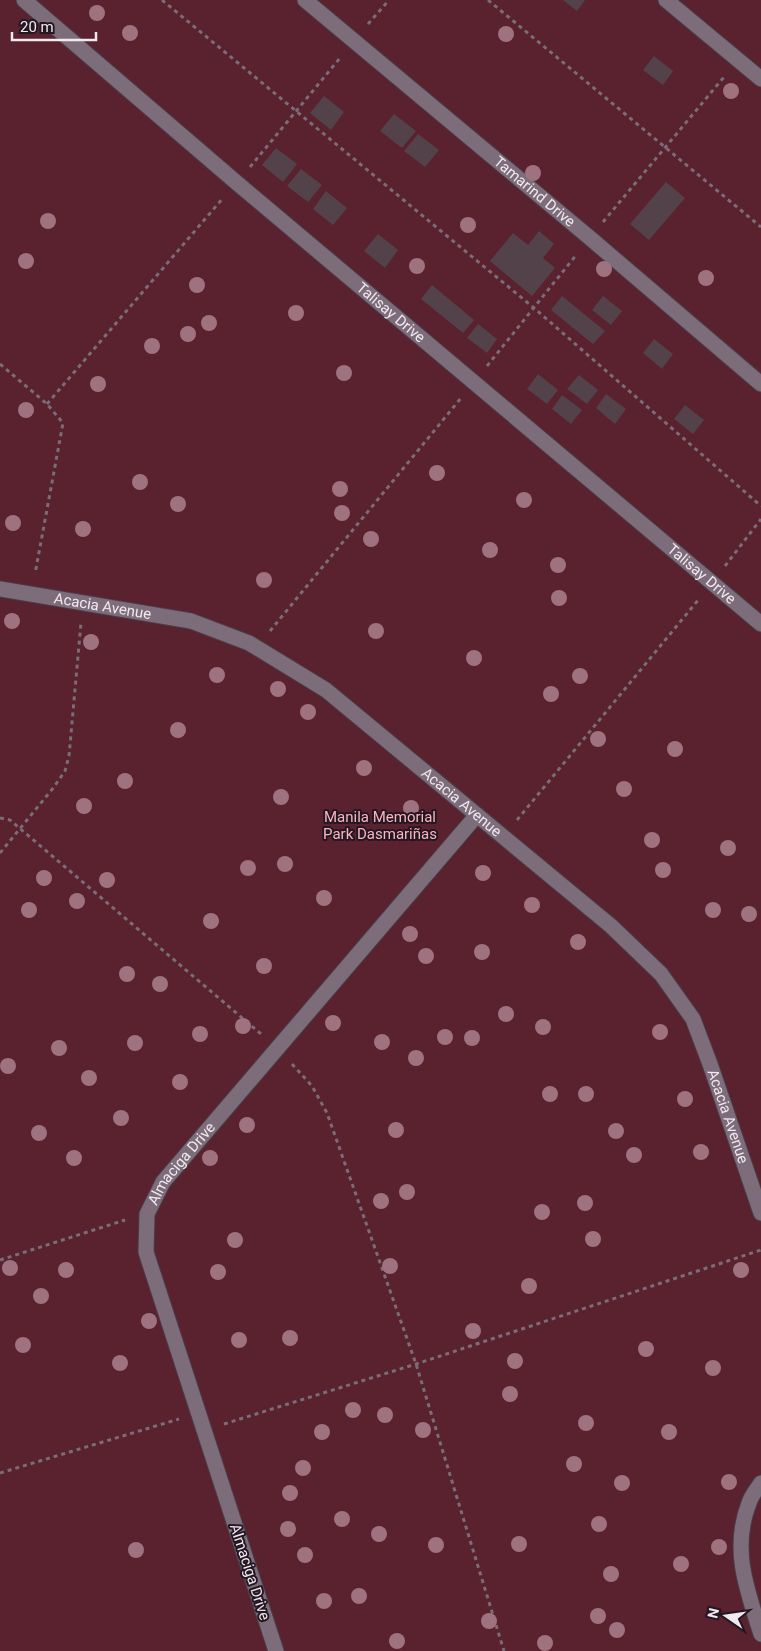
<svg xmlns="http://www.w3.org/2000/svg" width="761" height="1651" viewBox="0 0 761 1651" font-family="Roboto,sans-serif">
<style>
.green{fill:#5a212f}
.building{fill:#54424a}
.lines{fill:none;stroke-linecap:round;stroke-linejoin:round}
.minor-casing{stroke:#4a3f49;stroke-width:17}
.path{stroke:#796d78;stroke-width:3;stroke-dasharray:4 4;stroke-linecap:butt}
.minor{stroke:#7d6d7b;stroke-width:15}
.tree{fill:#9e727e}
.labels{text-anchor:middle;dominant-baseline:central;stroke-width:4;stroke-linejoin:round;paint-order:stroke}
.street-label{font-size:15px;fill:#f1e8f0;stroke:#231722}
.park-label{font-size:15px;fill:#fbb5c1;stroke:#231722}
</style>
<rect width="100%" height="100%" fill="#2d202c"/>
<!-- green -->
<rect class="green" x="0" y="0" width="761" height="1651"/>
<!-- building -->
<g class="building">
<polygon points="563,0 585,0 577,11"/>
<polygon points="654,56 673,71 663,85 643,70"/>
<polygon points="324,96 344,112 331,130 310,113"/>
<polygon points="394,114 416,131 402,148 380,131"/>
<polygon points="418,134 439,150 425,167 404,151"/>
<polygon points="276,148 297,164 283,182 262,165"/>
<polygon points="301,169 322,185 308,202 287,186"/>
<polygon points="666,182 685,198 649,240 630,224"/>
<polygon points="326,191 347,208 333,225 313,209"/>
<polygon points="539,231 554,244 543,258 555,268 532,296 490,261 513,233 528,245"/>
<polygon points="378,234 398,250 385,268 364,251"/>
<polygon points="432,285 474,320 463,333 421,299"/>
<polygon points="562,296 605,331 593,344 551,310"/>
<polygon points="603,296 622,311 611,325 592,310"/>
<polygon points="478,324 497,339 487,353 467,338"/>
<polygon points="654,339 673,354 662,369 643,353"/>
<polygon points="538,374 558,390 547,404 527,389"/>
<polygon points="579,375 598,390 587,404 567,389"/>
<polygon points="606,394 626,409 615,424 596,408"/>
<polygon points="562,395 582,410 571,424 552,409"/>
<polygon points="685,405 704,420 693,434 674,419"/>
</g>
<g class="lines">
<!-- minor casing -->
<g class="minor-casing">
<g id="minor">
<path id="s1" d="M24 0 237 183 761 624"/>
<path id="s2" d="M305 0 590 238 761 384"/>
<polyline points="666,0 761,79"/>
<path id="s3" d="M0 589 191 621 249 643 326 690 611 926 661 974 693 1019 710 1064 761 1213"/>
<path d="M761 1483C757 1489 751 1496 749 1503 731 1549 747 1590 761 1634"/>
<path id="s4" d="M276 1651 146 1252 147 1214 163 1182 477 815"/>
</g>
</g>
<!-- path -->
<g class="path">
<polyline points="162,0 534,308 761,506"/>
<polyline points="488,0 761,227"/>
<polyline points="368,24 389,0"/>
<polyline points="250,167 340,58"/>
<polyline points="603,222 724,77"/>
<polyline points="0,364 47,404 63,423 35,574"/>
<polyline points="487,366 577,254"/>
<polyline points="47,404 223,198"/>
<polyline points="725,566 761,519"/>
<polyline points="270,631 461,398"/>
<polyline points="0,818 10,820 261,1034"/>
<polyline points="517,820 699,599"/>
<polyline points="0,853 54,787 65,771 69,756 81,623"/>
<polyline points="292,1064 312,1086 327,1113 416,1364 504,1651"/>
<polyline points="0,1260 125,1220"/>
<polyline points="224,1424 416,1364 761,1250"/>
<polyline points="0,1473 179,1419"/>
</g>
<!-- minor -->
<use href="#minor" class="minor"/>
</g>
<!-- trees -->
<g class="tree">
<circle cx="97" cy="13" r="8"/>
<circle cx="130" cy="33" r="8"/>
<circle cx="506" cy="34" r="8"/>
<circle cx="731" cy="91" r="8"/>
<circle cx="533" cy="173" r="8"/>
<circle cx="48" cy="221" r="8"/>
<circle cx="468" cy="225" r="8"/>
<circle cx="26" cy="261" r="8"/>
<circle cx="417" cy="266" r="8"/>
<circle cx="604" cy="269" r="8"/>
<circle cx="706" cy="278" r="8"/>
<circle cx="197" cy="285" r="8"/>
<circle cx="296" cy="313" r="8"/>
<circle cx="209" cy="323" r="8"/>
<circle cx="188" cy="334" r="8"/>
<circle cx="152" cy="346" r="8"/>
<circle cx="344" cy="373" r="8"/>
<circle cx="98" cy="384" r="8"/>
<circle cx="26" cy="410" r="8"/>
<circle cx="437" cy="473" r="8"/>
<circle cx="140" cy="482" r="8"/>
<circle cx="340" cy="489" r="8"/>
<circle cx="524" cy="500" r="8"/>
<circle cx="178" cy="504" r="8"/>
<circle cx="342" cy="513" r="8"/>
<circle cx="13" cy="523" r="8"/>
<circle cx="83" cy="529" r="8"/>
<circle cx="371" cy="539" r="8"/>
<circle cx="490" cy="550" r="8"/>
<circle cx="558" cy="565" r="8"/>
<circle cx="264" cy="580" r="8"/>
<circle cx="559" cy="598" r="8"/>
<circle cx="12" cy="621" r="8"/>
<circle cx="376" cy="631" r="8"/>
<circle cx="91" cy="642" r="8"/>
<circle cx="474" cy="658" r="8"/>
<circle cx="217" cy="675" r="8"/>
<circle cx="580" cy="676" r="8"/>
<circle cx="278" cy="689" r="8"/>
<circle cx="551" cy="694" r="8"/>
<circle cx="308" cy="712" r="8"/>
<circle cx="178" cy="730" r="8"/>
<circle cx="598" cy="739" r="8"/>
<circle cx="675" cy="749" r="8"/>
<circle cx="364" cy="768" r="8"/>
<circle cx="125" cy="781" r="8"/>
<circle cx="624" cy="789" r="8"/>
<circle cx="281" cy="797" r="8"/>
<circle cx="84" cy="806" r="8"/>
<circle cx="411" cy="808" r="8"/>
<circle cx="652" cy="840" r="8"/>
<circle cx="728" cy="848" r="8"/>
<circle cx="285" cy="864" r="8"/>
<circle cx="248" cy="868" r="8"/>
<circle cx="663" cy="870" r="8"/>
<circle cx="483" cy="873" r="8"/>
<circle cx="44" cy="878" r="8"/>
<circle cx="107" cy="880" r="8"/>
<circle cx="324" cy="898" r="8"/>
<circle cx="77" cy="901" r="8"/>
<circle cx="532" cy="905" r="8"/>
<circle cx="29" cy="910" r="8"/>
<circle cx="713" cy="910" r="8"/>
<circle cx="749" cy="914" r="8"/>
<circle cx="211" cy="921" r="8"/>
<circle cx="410" cy="934" r="8"/>
<circle cx="578" cy="942" r="8"/>
<circle cx="482" cy="952" r="8"/>
<circle cx="426" cy="956" r="8"/>
<circle cx="264" cy="966" r="8"/>
<circle cx="127" cy="974" r="8"/>
<circle cx="160" cy="984" r="8"/>
<circle cx="506" cy="1014" r="8"/>
<circle cx="333" cy="1023" r="8"/>
<circle cx="243" cy="1026" r="8"/>
<circle cx="543" cy="1027" r="8"/>
<circle cx="660" cy="1032" r="8"/>
<circle cx="200" cy="1034" r="8"/>
<circle cx="445" cy="1037" r="8"/>
<circle cx="472" cy="1038" r="8"/>
<circle cx="382" cy="1042" r="8"/>
<circle cx="135" cy="1043" r="8"/>
<circle cx="59" cy="1048" r="8"/>
<circle cx="416" cy="1058" r="8"/>
<circle cx="8" cy="1066" r="8"/>
<circle cx="89" cy="1078" r="8"/>
<circle cx="180" cy="1082" r="8"/>
<circle cx="550" cy="1094" r="8"/>
<circle cx="586" cy="1094" r="8"/>
<circle cx="685" cy="1099" r="8"/>
<circle cx="121" cy="1118" r="8"/>
<circle cx="247" cy="1125" r="8"/>
<circle cx="396" cy="1130" r="8"/>
<circle cx="616" cy="1131" r="8"/>
<circle cx="39" cy="1133" r="8"/>
<circle cx="701" cy="1152" r="8"/>
<circle cx="634" cy="1155" r="8"/>
<circle cx="74" cy="1158" r="8"/>
<circle cx="210" cy="1158" r="8"/>
<circle cx="407" cy="1192" r="8"/>
<circle cx="381" cy="1201" r="8"/>
<circle cx="585" cy="1203" r="8"/>
<circle cx="542" cy="1212" r="8"/>
<circle cx="593" cy="1239" r="8"/>
<circle cx="235" cy="1240" r="8"/>
<circle cx="390" cy="1266" r="8"/>
<circle cx="10" cy="1268" r="8"/>
<circle cx="66" cy="1270" r="8"/>
<circle cx="741" cy="1270" r="8"/>
<circle cx="218" cy="1272" r="8"/>
<circle cx="529" cy="1286" r="8"/>
<circle cx="41" cy="1296" r="8"/>
<circle cx="149" cy="1321" r="8"/>
<circle cx="473" cy="1331" r="8"/>
<circle cx="290" cy="1338" r="8"/>
<circle cx="239" cy="1340" r="8"/>
<circle cx="23" cy="1345" r="8"/>
<circle cx="646" cy="1349" r="8"/>
<circle cx="515" cy="1361" r="8"/>
<circle cx="120" cy="1363" r="8"/>
<circle cx="713" cy="1368" r="8"/>
<circle cx="510" cy="1394" r="8"/>
<circle cx="353" cy="1410" r="8"/>
<circle cx="385" cy="1415" r="8"/>
<circle cx="586" cy="1423" r="8"/>
<circle cx="423" cy="1430" r="8"/>
<circle cx="322" cy="1432" r="8"/>
<circle cx="669" cy="1432" r="8"/>
<circle cx="574" cy="1464" r="8"/>
<circle cx="303" cy="1468" r="8"/>
<circle cx="729" cy="1482" r="8"/>
<circle cx="622" cy="1483" r="8"/>
<circle cx="290" cy="1493" r="8"/>
<circle cx="342" cy="1519" r="8"/>
<circle cx="599" cy="1524" r="8"/>
<circle cx="288" cy="1529" r="8"/>
<circle cx="379" cy="1534" r="8"/>
<circle cx="519" cy="1544" r="8"/>
<circle cx="436" cy="1545" r="8"/>
<circle cx="719" cy="1547" r="8"/>
<circle cx="136" cy="1550" r="8"/>
<circle cx="305" cy="1555" r="8"/>
<circle cx="681" cy="1564" r="8"/>
<circle cx="611" cy="1574" r="8"/>
<circle cx="359" cy="1596" r="8"/>
<circle cx="324" cy="1601" r="8"/>
<circle cx="598" cy="1616" r="8"/>
<circle cx="489" cy="1621" r="8"/>
<circle cx="617" cy="1630" r="8"/>
<circle cx="397" cy="1641" r="8"/>
<circle cx="545" cy="1643" r="8"/>
</g>
<g class="labels">
<!-- street labels -->
<g class="street-label">
<text stroke="none"><textPath href="#s2" startOffset="299">Tamarind Drive</textPath></text>
<text stroke="none"><textPath href="#s1" startOffset="482">Talisay Drive</textPath></text>
<text stroke="none"><textPath href="#s1" startOffset="888">Talisay Drive</textPath></text>
<text stroke="none"><textPath href="#s3" startOffset="104">Acacia Avenue</textPath></text>
<text stroke="none"><textPath href="#s3" startOffset="522">Acacia Avenue</textPath></text>
<text stroke="none"><textPath href="#s3" startOffset="944">Acacia Avenue</textPath></text>
<text stroke="none"><textPath href="#s4" startOffset="519">Almaciga Drive</textPath></text>
<text transform="translate(250 1572) rotate(72)">Almaciga Drive</text>
</g>
<!-- park labels -->
<g class="park-label">
<text x="380" y="817">Manila Memorial<tspan x="380" dy="17">Park Dasmariñas</tspan></text>
</g>
</g>
<!-- north arrow -->
<g transform="translate(726 1616) rotate(283)" stroke="#231722" stroke-width="4" paint-order="stroke">
<path d="M0-4L9 19L0 12L-9 19Z" fill="#f1e8f0"/>
<text y="-8" font-size="14" font-weight="bold" text-anchor="middle" fill="#f1e8f0">N</text>
</g>
<!-- scale -->
<path d="M12 32v8h84v-8" fill="none" stroke="#f1e8f0" stroke-width="2.5"/>
<text x="20" y="32" font-size="15" fill="#f1e8f0" stroke="#231722" stroke-width="4" paint-order="stroke">20 m</text>
</svg>
